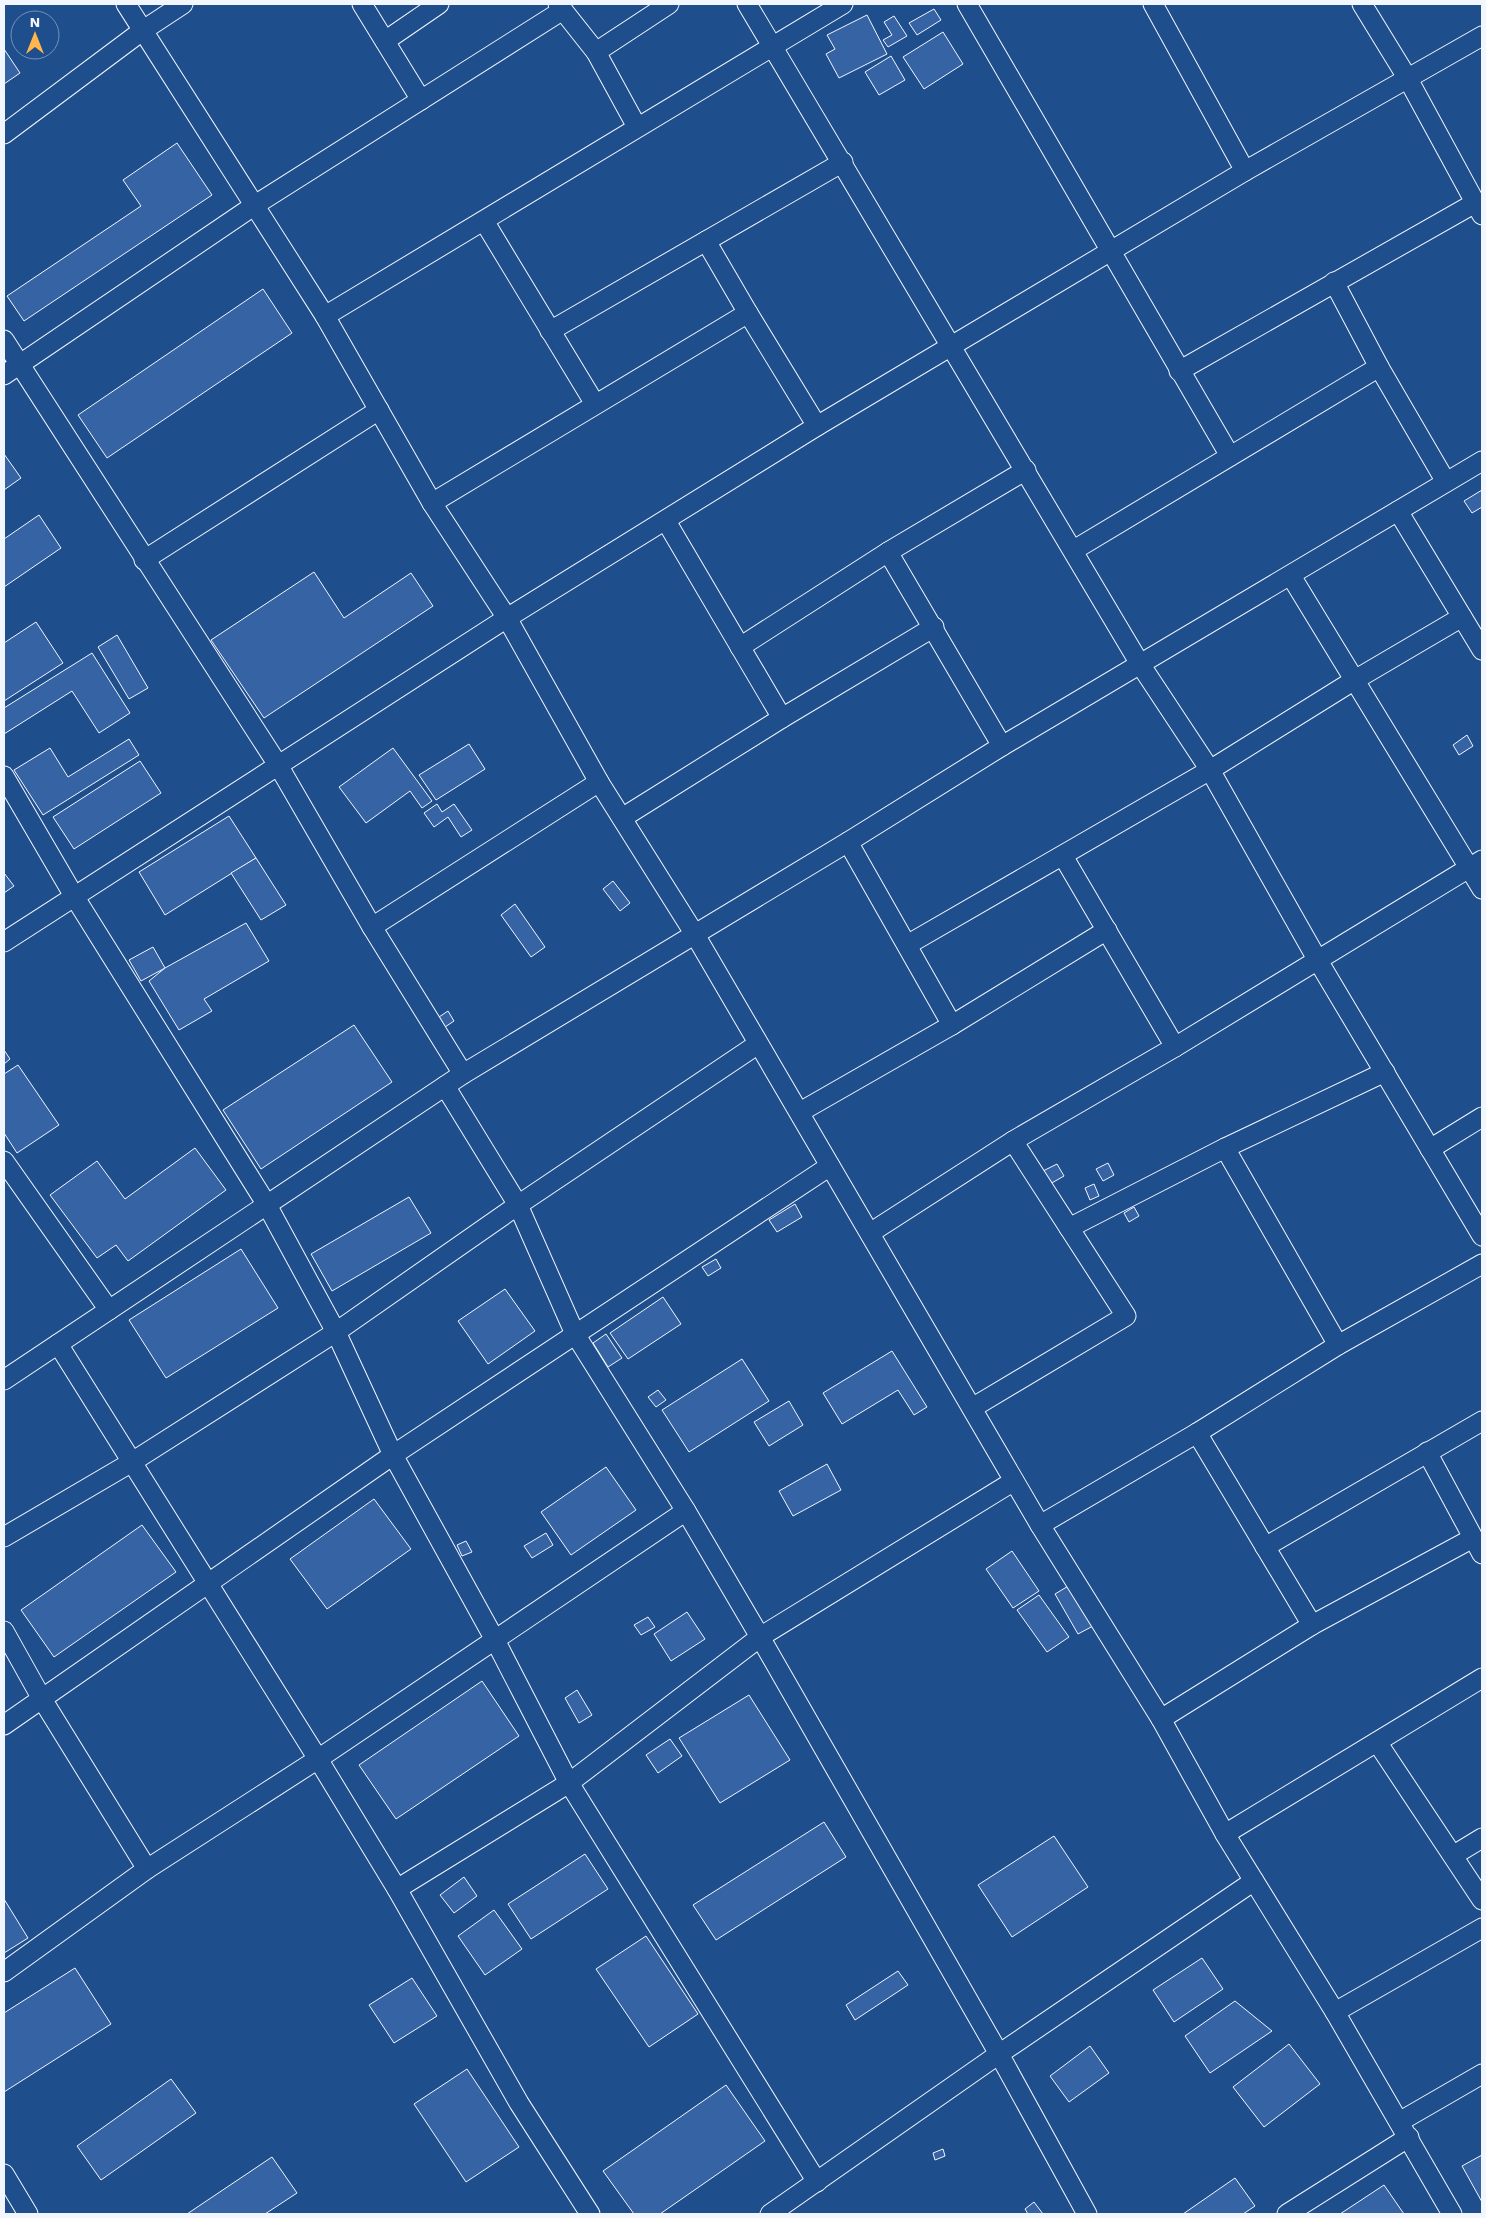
<svg xmlns="http://www.w3.org/2000/svg" width="1486" height="2218" viewBox="0 0 1486 2218" font-family="'Work Sans',sans-serif">
<style>
.building{fill:#3563a3;stroke:#f2f6ff}
.lines{fill:none;stroke-linecap:round;stroke-linejoin:round}
.minor-casing{stroke:#f2f6ff;stroke-width:21}
.minor{stroke:#1f4e8c;stroke-width:19}
</style>
<rect width="100%" height="100%" fill="#1f4e8c"/>
<!-- building -->
<g class="building">
<polygon points="934,9 941,20 917,35 909,23"/>
<polygon points="867,15 887,54 839,78 826,54 835,49 827,35"/>
<polygon points="894,16 907,36 888,47 883,40 892,35 884,22"/>
<polygon points="943,32 963,64 924,89 903,57"/>
<polygon points="4,49 20,73 4,84"/>
<polygon points="891,56 905,80 879,95 865,72"/>
<polygon points="177,143 212,195 24,321 7,296 141,206 123,180"/>
<polygon points="263,289 292,333 107,458 78,415"/>
<polygon points="4,454 21,478 4,490"/>
<polygon points="1482,490 1482,507 1472,513 1464,501"/>
<polygon points="39,515 61,548 4,587 4,539"/>
<polygon points="314,572 344,618 411,573 433,606 264,718 211,640"/>
<polygon points="36,622 63,663 4,701 4,643"/>
<polygon points="117,635 148,688 129,699 98,647"/>
<polygon points="92,653 130,713 99,733 72,691 4,734 4,708"/>
<polygon points="1467,735 1473,746 1459,755 1453,745"/>
<polygon points="129,739 139,755 43,815 14,770 50,748 68,777"/>
<polygon points="469,744 485,769 436,800 419,775"/>
<polygon points="393,748 432,801 422,808 410,791 366,823 339,787"/>
<polygon points="140,761 161,793 74,849 53,817"/>
<polygon points="437,804 442,812 454,804 472,830 461,837 448,817 434,827 424,813"/>
<polygon points="229,816 256,858 165,915 139,872"/>
<polygon points="256,858 286,905 261,920 231,873"/>
<polygon points="4,873 14,886 4,893"/>
<polygon points="613,881 630,903 620,911 603,889"/>
<polygon points="515,904 545,947 531,957 501,915"/>
<polygon points="246,923 269,961 204,999 212,1011 179,1030 149,981 165,968"/>
<polygon points="153,947 165,968 141,981 129,960"/>
<polygon points="448,1011 454,1021 445,1027 439,1017"/>
<polygon points="354,1025 392,1082 261,1169 223,1110"/>
<polygon points="4,1050 10,1059 4,1064"/>
<polygon points="18,1065 59,1125 17,1153 4,1133 4,1074"/>
<polygon points="195,1148 226,1190 128,1261 116,1245 97,1258 50,1195 97,1161 125,1199"/>
<polygon points="1108,1163 1114,1175 1103,1181 1096,1169"/>
<polygon points="1057,1164 1064,1176 1050,1184 1043,1171"/>
<polygon points="1094,1184 1099,1196 1090,1200 1085,1188"/>
<polygon points="409,1197 431,1233 332,1291 311,1254"/>
<polygon points="795,1204 802,1217 777,1232 769,1220"/>
<polygon points="1134,1207 1139,1216 1129,1222 1124,1213"/>
<polygon points="241,1249 278,1308 166,1378 129,1320"/>
<polygon points="716,1259 721,1268 708,1276 702,1267"/>
<polygon points="505,1289 535,1331 488,1364 458,1321"/>
<polygon points="663,1297 681,1324 628,1359 610,1333"/>
<polygon points="606,1334 622,1358 608,1367 593,1343"/>
<polygon points="892,1351 927,1407 914,1415 898,1390 842,1424 823,1393"/>
<polygon points="742,1359 769,1401 689,1452 662,1410"/>
<polygon points="658,1390 666,1400 656,1407 648,1397"/>
<polygon points="789,1401 803,1425 769,1446 754,1422"/>
<polygon points="827,1464 841,1490 793,1516 779,1491"/>
<polygon points="606,1467 636,1510 571,1555 541,1512"/>
<polygon points="374,1499 411,1549 327,1609 290,1559"/>
<polygon points="142,1525 176,1572 54,1657 21,1610"/>
<polygon points="546,1533 553,1545 532,1558 524,1546"/>
<polygon points="466,1541 472,1552 462,1556 457,1545"/>
<polygon points="1012,1551 1039,1591 1013,1608 986,1569"/>
<polygon points="1070,1585 1093,1626 1078,1634 1055,1594"/>
<polygon points="1039,1595 1069,1637 1047,1652 1017,1610"/>
<polygon points="687,1612 705,1639 671,1661 654,1634"/>
<polygon points="648,1617 655,1627 641,1635 634,1625"/>
<polygon points="482,1681 519,1736 396,1819 359,1765"/>
<polygon points="577,1690 592,1715 579,1723 565,1698"/>
<polygon points="749,1695 790,1760 720,1803 679,1738"/>
<polygon points="670,1739 682,1756 658,1773 646,1755"/>
<polygon points="824,1822 846,1857 716,1940 693,1905"/>
<polygon points="1054,1836 1088,1887 1012,1937 978,1885"/>
<polygon points="585,1854 608,1889 531,1939 508,1904"/>
<polygon points="464,1877 477,1896 454,1913 440,1895"/>
<polygon points="4,1899 28,1938 4,1953"/>
<polygon points="494,1910 522,1949 485,1975 458,1936"/>
<polygon points="646,1936 698,2014 649,2047 596,1969"/>
<polygon points="1202,1958 1223,1989 1174,2022 1153,1990"/>
<polygon points="75,1968 111,2024 4,2092 4,2013"/>
<polygon points="898,1971 908,1985 855,2020 846,2005"/>
<polygon points="412,1978 437,2016 394,2043 369,2005"/>
<polygon points="1235,2001 1272,2031 1210,2073 1185,2036"/>
<polygon points="1289,2044 1320,2084 1264,2127 1233,2087"/>
<polygon points="1090,2046 1109,2073 1069,2102 1050,2076"/>
<polygon points="467,2069 519,2147 466,2182 414,2104"/>
<polygon points="171,2079 196,2113 101,2180 77,2146"/>
<polygon points="726,2085 765,2141 660,2214 634,2214 603,2171"/>
<polygon points="943,2149 945,2156 935,2160 933,2153"/>
<polygon points="1482,2155 1482,2202 1462,2166"/>
<polygon points="272,2157 297,2193 265,2214 187,2214"/>
<polygon points="1235,2178 1255,2206 1243,2214 1183,2214"/>
<polygon points="1384,2185 1404,2214 1340,2214"/>
<polygon points="1034,2202 1043,2214 1028,2214 1025,2209"/>
</g>
<g class="lines">
<!-- minor casing -->
<g class="minor-casing">
<g id="minor">
<polyline points="126,4 325,316 432,503 507,618 599,782 694,933 1040,1525 1161,1719 1225,1834 1335,2012 1452,2214"/>
<polyline points="362,4 421,100"/>
<polyline points="558,4 596,52 637,127"/>
<polyline points="747,4 1140,664 1210,770 1317,959 1482,1236"/>
<polyline points="967,4 1230,456"/>
<polyline points="1153,4 1245,171"/>
<polyline points="1362,4 1408,79 1482,215"/>
<polyline points="385,41 439,4"/>
<polyline points="596,52 669,4"/>
<polyline points="4,134 142,31 183,4"/>
<polyline points="484,221 595,404"/>
<polyline points="706,241 748,313 817,426"/>
<polyline points="1334,282 1379,367 1446,482"/>
<polyline points="325,316 843,4"/>
<polyline points="550,331 843,162"/>
<polyline points="4,340 278,765 372,927 463,1074"/>
<polyline points="1179,371 1475,203"/>
<polyline points="4,375 255,205 563,10"/>
<polyline points="432,503 748,313"/>
<polyline points="1398,511 1482,650"/>
<polyline points="666,521 782,718"/>
<polyline points="1074,550 1379,367"/>
<polyline points="888,552 1002,746"/>
<polyline points="144,560 379,410"/>
<polyline points="1291,576 1482,889"/>
<polyline points="740,647 888,552 1026,470"/>
<polyline points="4,776 74,896 267,1205 336,1332 393,1455 495,1640 569,1783 817,2182"/>
<polyline points="622,818 782,718 934,627"/>
<polyline points="848,842 952,1025"/>
<polyline points="1063,856 1175,1047"/>
<polyline points="372,927 599,782"/>
<polyline points="4,942 507,618 817,426 1245,171 1482,36"/>
<polyline points="907,945 1210,770 1353,681 1462,617"/>
<polyline points="445,1086 518,1205 575,1334 686,1511 760,1637 999,2054 1087,2214"/>
<polyline points="800,1112 952,1025 1107,930"/>
<polyline points="1225,1148 1338,1345"/>
<polyline points="1430,1149 1482,1117"/>
<polyline points="4,1161 109,1310"/>
<polyline points="1069,1228 1225,1148 1385,1072"/>
<polyline points="870,1233 1013,1141 1175,1047 1482,860"/>
<polyline points="58,1344 318,1759 397,1889 519,2103 590,2214"/>
<polyline points="4,1380 463,1074 848,842 1002,746 1482,461"/>
<polyline points="972,1408 1126,1316 1013,1141"/>
<polyline points="1197,1433 1312,1625"/>
<polyline points="1427,1452 1482,1554"/>
<polyline points="1040,1525 1197,1433 1338,1345 1482,1264"/>
<polyline points="4,1537 132,1462 336,1332 518,1205 758,1044"/>
<polyline points="1265,1547 1482,1421"/>
<polyline points="4,1631 42,1699 147,1869"/>
<polyline points="1161,1719 1312,1625 1473,1538"/>
<polyline points="4,1725 393,1455 830,1166"/>
<polyline points="1377,1742 1482,1900"/>
<polyline points="1225,1834 1482,1678"/>
<polyline points="1454,1855 1482,1838"/>
<polyline points="397,1889 569,1783 760,1637 1014,1481"/>
<polyline points="4,1972 147,1869 318,1759 686,1511"/>
<polyline points="1335,2012 1482,1928"/>
<polyline points="1399,2122 1482,2074"/>
<polyline points="4,2174 28,2214"/>
<polyline points="770,2214 999,2054 1254,1881"/>
<polyline points="1287,2214 1409,2137"/>
</g>
</g>
<!-- minor -->
<use href="#minor" class="minor"/>
</g>
<!-- border -->
<rect width="1486" height="2218" fill="none" stroke="#f2f6ff" stroke-width="10"/>
<!-- north arrow -->
<g transform="translate(35 35)"><circle r="24" fill="#1f4e8c" stroke="#7391ba"/>
<path d="M0-4L9 19L0 12L-9 19Z" fill="#ffb74d"/>
<text y="-8" font-size="14" font-weight="bold" text-anchor="middle" fill="#f2f6ff">N</text>
</g>
</svg>
